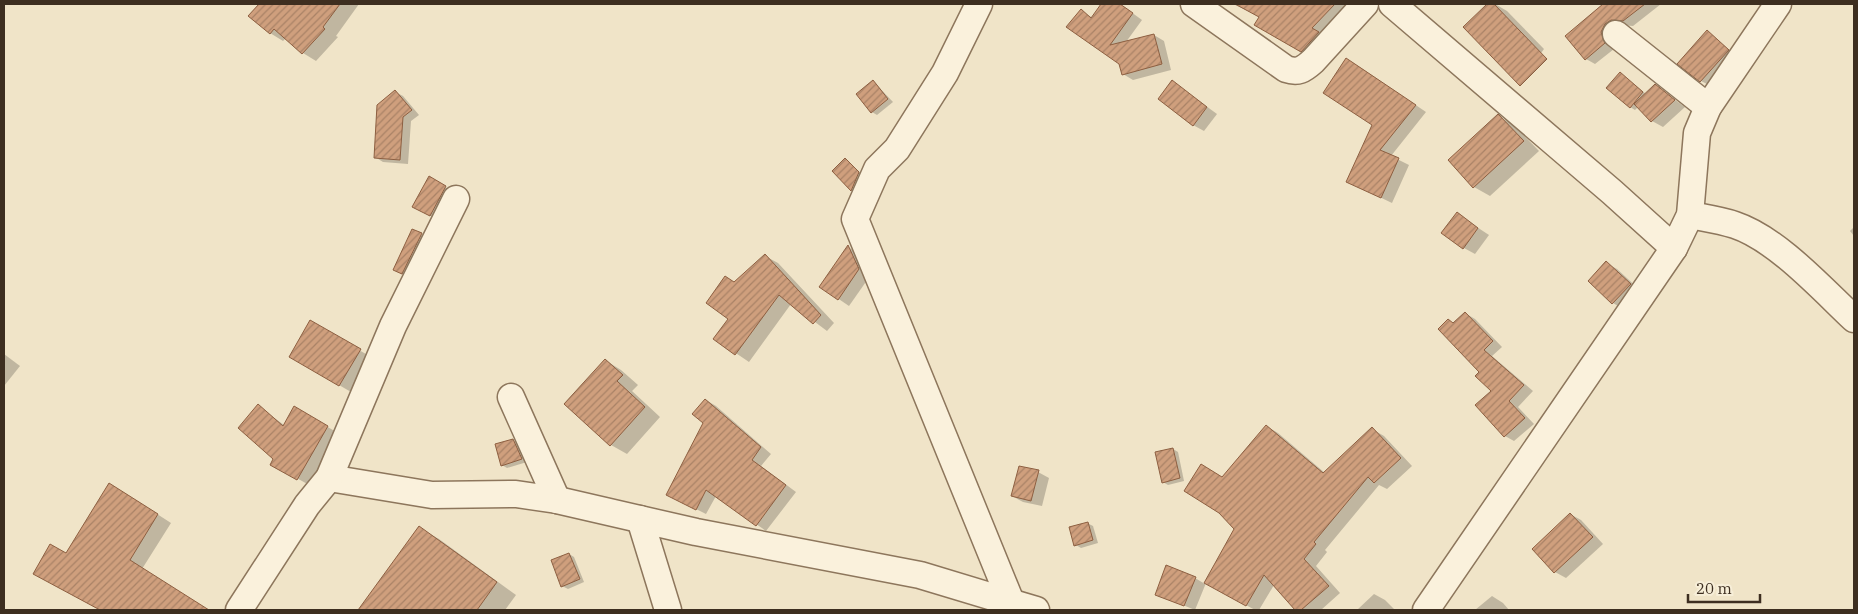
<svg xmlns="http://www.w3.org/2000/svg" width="1858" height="614" viewBox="0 0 1858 614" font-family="'IBM Plex Serif',serif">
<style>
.shadow{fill:#0003}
.building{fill:url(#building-hatch);stroke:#8d5f41}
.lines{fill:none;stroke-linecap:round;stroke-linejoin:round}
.minor-casing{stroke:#8d765c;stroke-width:29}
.minor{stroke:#faf1dc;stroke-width:26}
</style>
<defs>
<pattern id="building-hatch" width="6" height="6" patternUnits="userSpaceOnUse" patternTransform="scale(1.25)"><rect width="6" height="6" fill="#cf9f7d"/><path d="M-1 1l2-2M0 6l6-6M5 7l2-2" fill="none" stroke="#a98266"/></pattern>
</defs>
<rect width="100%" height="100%" fill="#f0e4c8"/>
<!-- shadow -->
<g class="shadow">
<polygon points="260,4 359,4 336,36 338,37 316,61 303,53 286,38 283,41 270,33 250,16"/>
<polygon points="1103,4 1120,4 1142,20 1126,42 1154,35 1164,41 1171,70 1133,80 1123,74 1120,63 1081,11 1093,18"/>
<polygon points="1233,4 1357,4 1316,59 1255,25 1260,17"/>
<polygon points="1489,4 1495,4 1507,11 1544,49 1522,79 1465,27"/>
<polygon points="1605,4 1661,4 1633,26 1621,25 1610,38 1614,49 1595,64 1586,59 1567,36"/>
<polygon points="1707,32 1737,56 1711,86 1701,81"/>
<polygon points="1358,66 1426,112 1391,156 1409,165 1392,203 1348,182 1373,125"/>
<polygon points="1621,74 1646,94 1655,86 1685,107 1663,127 1652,121 1639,106 1635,110 1630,107"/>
<polygon points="873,81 893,102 877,115 872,112"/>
<polygon points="1173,82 1217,114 1204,131 1193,125"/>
<polygon points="395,92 403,96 419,115 411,121 408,164 383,162 375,157"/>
<polygon points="1498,116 1514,125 1539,151 1490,196 1474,187"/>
<polygon points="846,160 864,176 856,193 834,171"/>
<polygon points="429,178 457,194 441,222 414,206"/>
<polygon points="1457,214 1489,235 1475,254 1464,248"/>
<polygon points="1854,227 1854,236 1850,231"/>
<polygon points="413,230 432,241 405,276 395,270"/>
<polygon points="848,247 858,253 870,276 849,306 821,287"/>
<polygon points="765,256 778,263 834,323 827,331 791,304 749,362 715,339 730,318 735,283"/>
<polygon points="1606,263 1617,269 1641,291 1623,309 1613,303"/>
<polygon points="1465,313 1475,319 1502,347 1492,356 1533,391 1518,407 1534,424 1514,441 1505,436 1492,391 1454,324"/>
<polygon points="311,322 371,357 351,392 291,357"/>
<polygon points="4,354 20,366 4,386"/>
<polygon points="605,360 621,370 638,385 632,391 660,417 627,454 611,445 566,404"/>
<polygon points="706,400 716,406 771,454 761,466 796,492 766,531 716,496 706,514 678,500 704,423"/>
<polygon points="258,406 284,425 295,408 338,433 309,485 272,464 275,458"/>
<polygon points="1266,426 1278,433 1325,473 1372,429 1384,436 1412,466 1387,489 1379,485 1325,550 1327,552 1316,566 1340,593 1321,610 1297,610 1274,585 1259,610 1255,610 1206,583 1195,610 1156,594 1195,578 1205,584 1236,529 1223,478"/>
<polygon points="513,440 518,443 527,462 507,468 502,465"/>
<polygon points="1173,449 1178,452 1184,481 1168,485 1163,482"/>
<polygon points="1038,472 1049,478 1042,506 1023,502 1012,496"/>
<polygon points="123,492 171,523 142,569 208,610 133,610 128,607 126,610 101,610 48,581 66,554"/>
<polygon points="1570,514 1581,520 1603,544 1566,578 1555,572"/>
<polygon points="1087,523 1093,526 1098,543 1081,548 1076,545"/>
<polygon points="419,528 439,539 516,595 505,610 360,610"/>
<polygon points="569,554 574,557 584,582 568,589 562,586"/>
<polygon points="1374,594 1385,600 1395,610 1357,610"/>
<polygon points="1492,596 1503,603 1509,610 1475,610"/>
</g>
<!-- building -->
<g class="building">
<polygon points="259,4 340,4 323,27 325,29 302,54 274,29 270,34 248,16"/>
<polygon points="1101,4 1120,4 1133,13 1110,45 1154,34 1162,64 1122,75 1119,64 1066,27 1081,9 1091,18"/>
<polygon points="1235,4 1335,4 1312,28 1319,32 1301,52 1254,25 1259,17"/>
<polygon points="1487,4 1494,4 1547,59 1520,86 1463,27"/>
<polygon points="1603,4 1645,4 1623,21 1611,20 1605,24 1601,32 1605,43 1585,60 1565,36"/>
<polygon points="1707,30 1729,50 1700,82 1677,64"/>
<polygon points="1346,58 1416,105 1380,150 1399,158 1381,198 1346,182 1372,125 1323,93"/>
<polygon points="1620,72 1643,92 1630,108 1606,88"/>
<polygon points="873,80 888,99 871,113 856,94"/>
<polygon points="1172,80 1207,107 1193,126 1158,99"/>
<polygon points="1655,84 1675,100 1651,122 1634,104"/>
<polygon points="395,90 412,110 403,117 400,160 374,158 377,105"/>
<polygon points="1498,114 1524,141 1473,188 1448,160"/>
<polygon points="845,158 859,172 851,191 832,171"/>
<polygon points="429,176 446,186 430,216 412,207"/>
<polygon points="1457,212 1478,228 1463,249 1441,233"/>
<polygon points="412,229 422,233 402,274 393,270"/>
<polygon points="848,245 859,269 838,300 819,287"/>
<polygon points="765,254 821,315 813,324 779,295 735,355 713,339 728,319 706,303 725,276 734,282"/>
<polygon points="1606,261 1631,284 1612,304 1588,281"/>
<polygon points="1465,312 1493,341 1484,350 1524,385 1509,401 1525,418 1504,437 1475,405 1491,391 1475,376 1479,372 1438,329 1448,319 1453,323"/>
<polygon points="310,320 361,349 339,386 289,357"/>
<polygon points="605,359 623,375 617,381 645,407 610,446 564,404"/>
<polygon points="705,399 761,447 752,460 786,485 756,526 706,490 696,510 666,495 703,423 692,414"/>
<polygon points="258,404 283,426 294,406 328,426 297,480 270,465 273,459 238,428"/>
<polygon points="1266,425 1323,473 1372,427 1401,458 1374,483 1368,477 1314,542 1316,544 1304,559 1329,586 1301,610 1295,610 1264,575 1246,606 1204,583 1234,529 1219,513 1184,491 1201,464 1222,477"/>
<polygon points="513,439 522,459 501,466 495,444"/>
<polygon points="1173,448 1180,478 1162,483 1155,452"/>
<polygon points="1019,466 1039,470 1031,501 1011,496"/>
<polygon points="109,483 158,514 130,560 209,610 100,610 33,574 50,544 66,553"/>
<polygon points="1570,513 1593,537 1554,573 1532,549"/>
<polygon points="1088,522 1093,540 1074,546 1069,527"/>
<polygon points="419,526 497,582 477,610 358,610"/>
<polygon points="569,553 580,579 561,587 551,560"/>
<polygon points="1166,565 1196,577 1184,606 1155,595"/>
</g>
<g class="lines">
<!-- minor casing -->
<g class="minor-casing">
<g id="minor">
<polyline points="979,4 945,73 897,149 877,169 855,219 1011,602"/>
<path d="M1194 4 1286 69C1298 73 1303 70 1313 61L1365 4"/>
<polyline points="1392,4 1612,192 1674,248"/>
<polyline points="1616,34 1708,107"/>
<path d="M1690 215C1705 218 1720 220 1735 225 1777 239 1822 289 1854 319"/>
<polyline points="511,397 557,500"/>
<polyline points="329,478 432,495 516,494 557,500 696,532 920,575 1036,610"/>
<polyline points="640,519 668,610"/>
<polyline points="239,610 307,505 329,478 393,326 456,199"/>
<polyline points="1426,610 1674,248 1690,215 1697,133 1708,107 1778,4"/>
</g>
</g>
<!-- minor -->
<use href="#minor" class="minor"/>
</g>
<!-- border -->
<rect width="1858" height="614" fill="none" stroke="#3d2e20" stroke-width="10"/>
<!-- scale -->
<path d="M1688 594v8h72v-8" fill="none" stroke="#3d2e20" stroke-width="2.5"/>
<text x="1696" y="594" font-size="15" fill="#3d2e20" stroke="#f7eed8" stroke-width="4" paint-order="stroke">20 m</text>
</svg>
